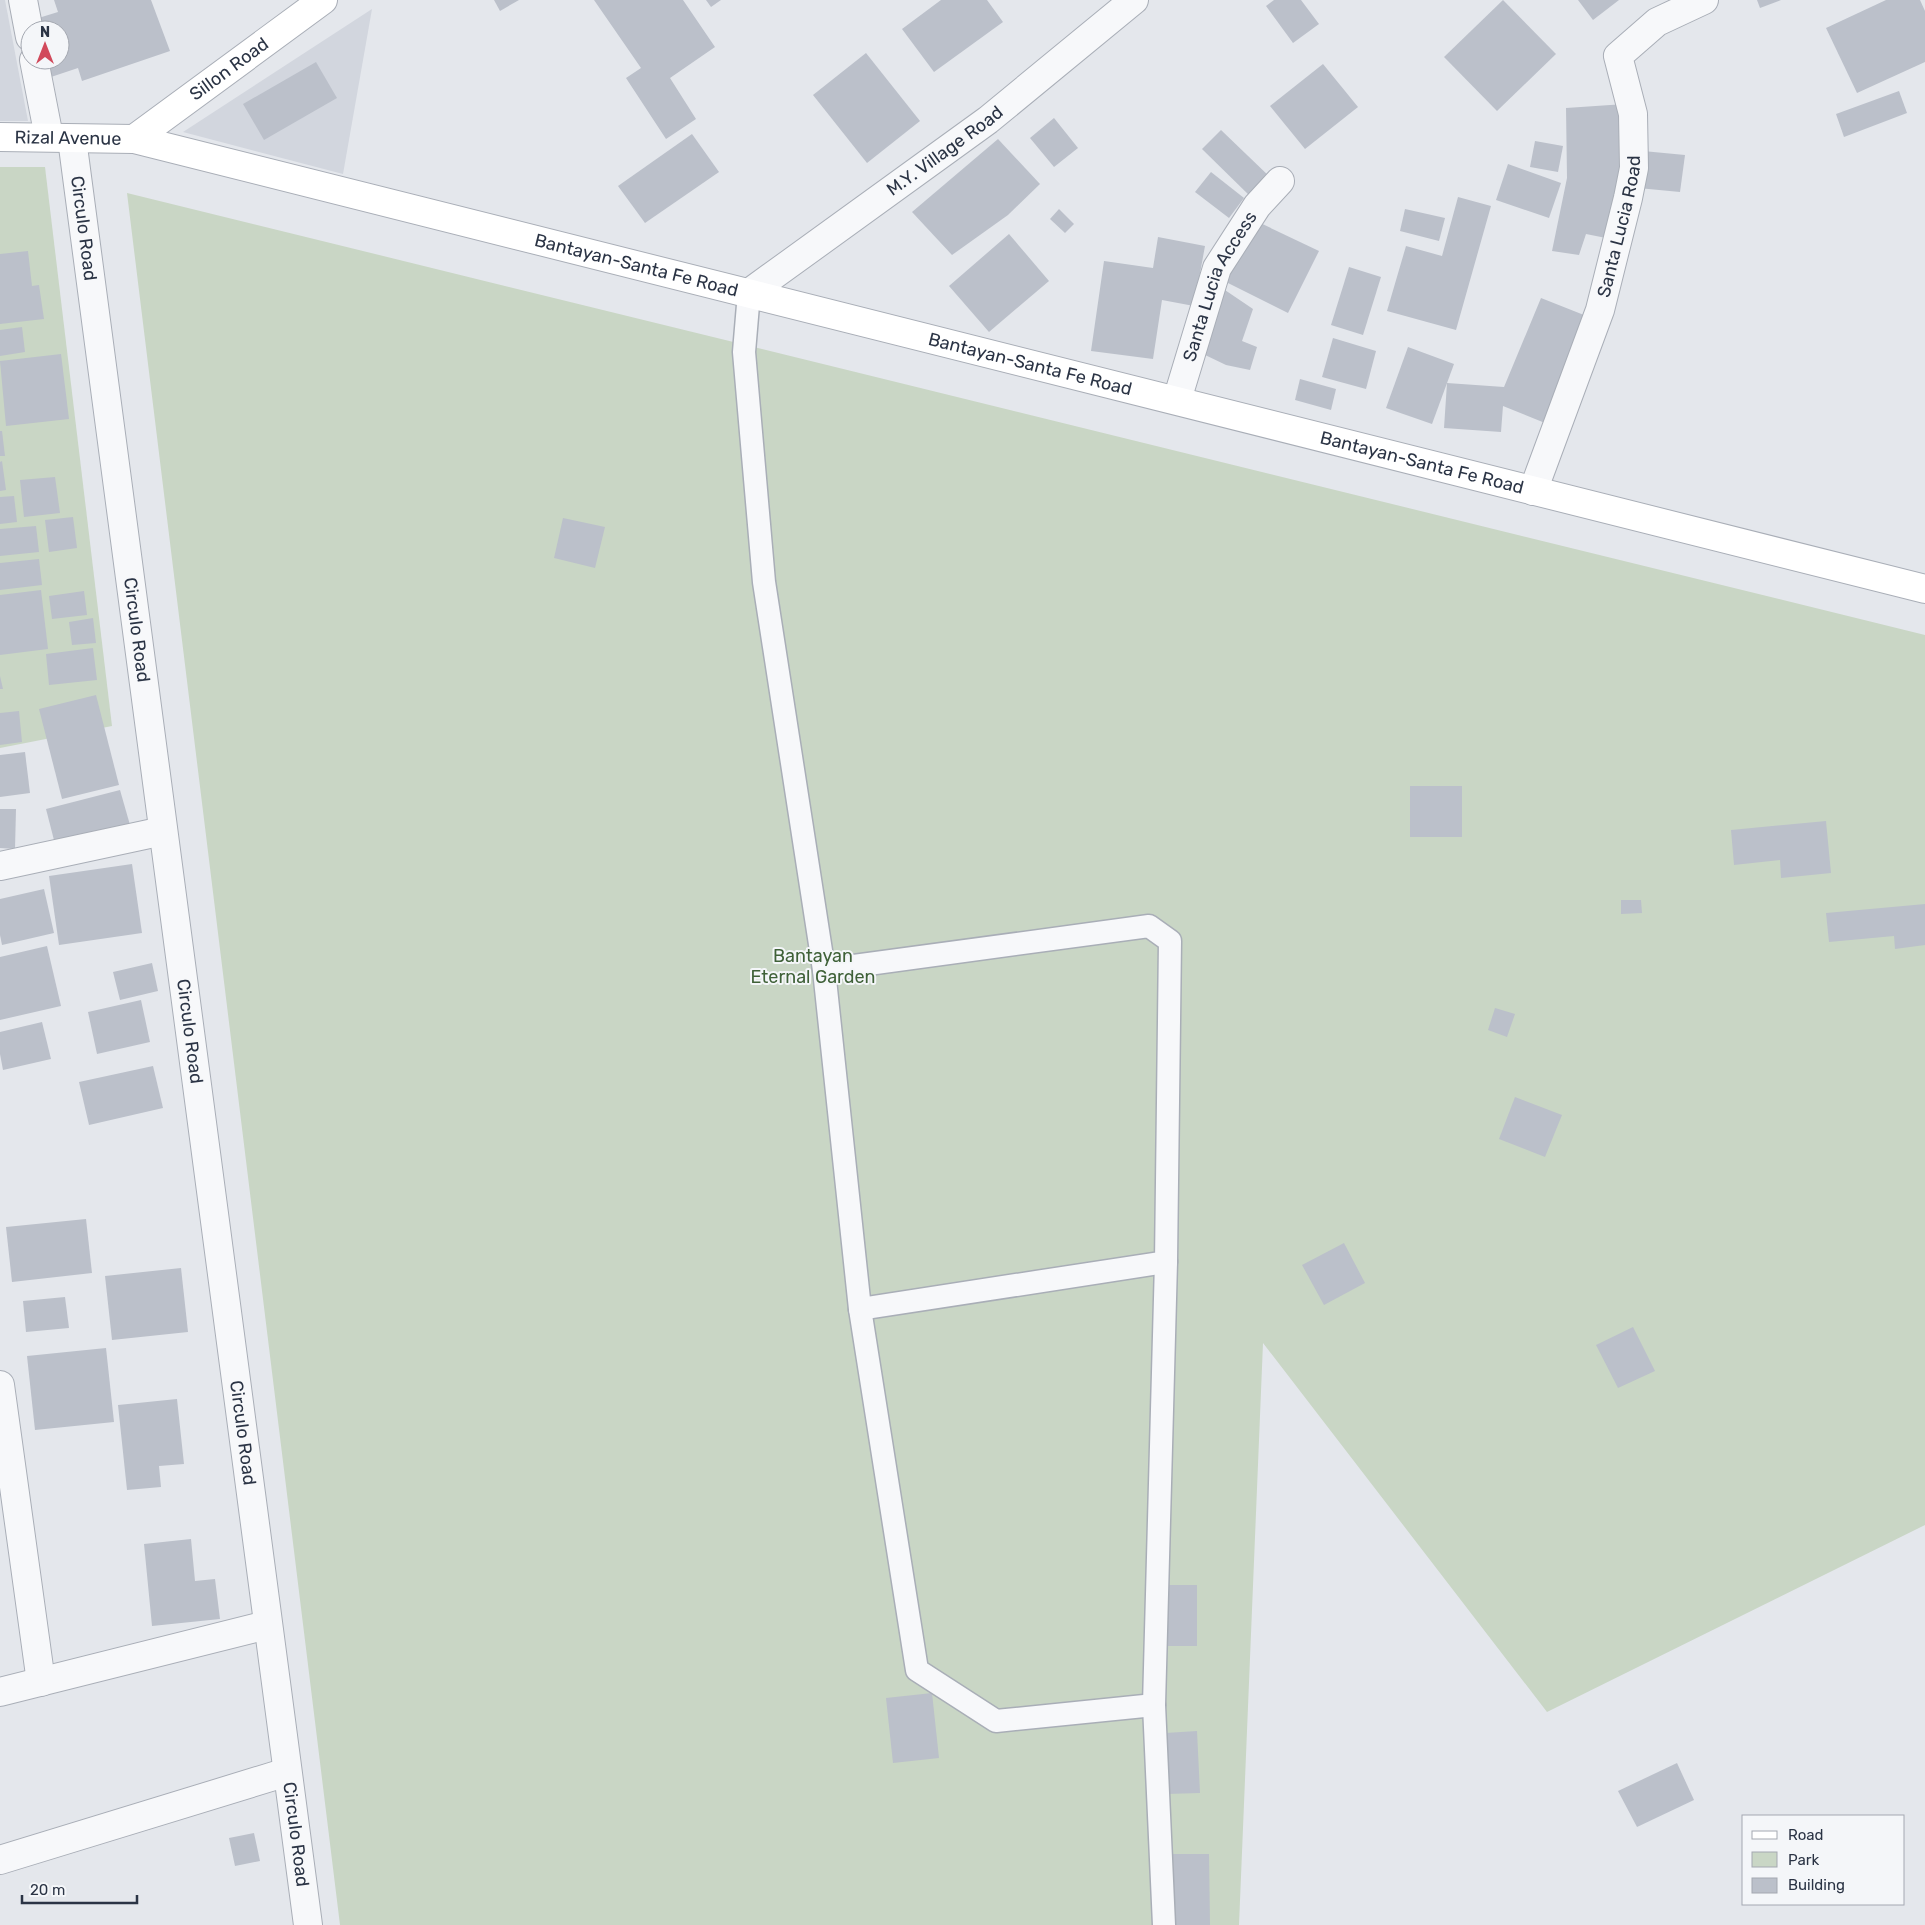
<svg xmlns="http://www.w3.org/2000/svg" width="1925" height="1925" viewBox="0 0 1925 1925" font-family="Rubik,sans-serif">
<style>
.built{fill:#d2d6de}
.green{fill:#c9d6c5}
.building{fill:#bbc0ca}
.lines{fill:none;stroke-linecap:round;stroke-linejoin:round}
.service-casing{stroke:#a9aeb7;stroke-width:25}
.minor-casing{stroke:#a9aeb7;stroke-width:30}
.secondary-casing{stroke:#a9aeb7;stroke-width:30}
.service{stroke:#f7f8fa;stroke-width:22}
.minor{stroke:#f7f8fa;stroke-width:28}
.secondary{stroke:#fff;stroke-width:28}
.labels{text-anchor:middle;dominant-baseline:central;stroke-width:4;stroke-linejoin:round;paint-order:stroke}
.street-label{font-size:18px;fill:#2b3445;stroke:#f4f6f9}
.park-label{font-size:18px;fill:#3f6138;stroke:#f4f6f9}
</style>
<rect width="100%" height="100%" fill="#e4e7ec"/>
<!-- built -->
<g class="built">
<polygon points="0,0 5,0 28,121 0,121"/>
<polygon points="372,9 343,174 183,132"/>
</g>
<!-- green -->
<g class="green">
<polygon points="0,167 45,167 112,726 0,748"/>
<polygon points="127,193 1925,635 1925,1525 1547,1712 1263,1343 1239,1925 340,1925"/>
</g>
<!-- building -->
<g class="building">
<polygon points="54,0 151,0 170,51 82,81 78,68 51,77 46,60 60,60 60,30 36,30 32,20 58,12"/>
<polygon points="494,0 519,0 500,11"/>
<polygon points="594,0 683,0 715,47 670,78 696,119 666,139 626,78 641,68"/>
<polygon points="706,0 721,0 711,7"/>
<polygon points="941,0 987,0 1003,22 934,72 902,29"/>
<polygon points="1274,0 1301,0 1319,24 1293,43 1266,6"/>
<polygon points="1503,0 1556,54 1497,111 1444,57"/>
<polygon points="1578,0 1619,0 1593,20"/>
<polygon points="1757,0 1781,0 1760,8"/>
<polygon points="1886,0 1920,0 1925,11 1925,62 1857,93 1826,28"/>
<polygon points="866,53 920,121 867,163 813,95"/>
<polygon points="316,62 337,98 264,140 243,104"/>
<polygon points="1323,64 1358,107 1305,149 1270,106"/>
<polygon points="1899,91 1907,113 1844,137 1836,114"/>
<polygon points="1625,104 1625,183 1611,239 1586,234 1579,255 1552,251 1567,178 1566,108"/>
<polygon points="1054,118 1078,148 1054,167 1030,138"/>
<polygon points="1221,130 1272,179 1253,199 1202,149"/>
<polygon points="692,134 719,172 645,223 618,186"/>
<polygon points="998,139 1040,184 1008,215 952,255 912,212"/>
<polygon points="1535,141 1563,146 1558,172 1530,167"/>
<polygon points="1643,151 1685,155 1680,192 1638,188"/>
<polygon points="1508,164 1561,183 1549,218 1496,200"/>
<polygon points="1211,172 1244,198 1229,218 1195,192"/>
<polygon points="1458,197 1491,206 1456,330 1387,311 1406,246 1442,256"/>
<polygon points="1059,209 1074,224 1065,233 1050,219"/>
<polygon points="1405,209 1445,218 1439,241 1400,231"/>
<polygon points="1256,221 1319,251 1288,313 1226,282"/>
<polygon points="1009,234 1049,281 989,332 949,286"/>
<polygon points="1158,237 1205,246 1194,306 1162,300 1153,359 1091,351 1104,261 1153,268"/>
<polygon points="28,251 32,286 39,285 44,319 0,324 0,254"/>
<polygon points="1349,267 1381,277 1363,335 1331,325"/>
<polygon points="1219,286 1253,309 1242,341 1257,347 1250,370 1226,365 1201,353"/>
<polygon points="1541,298 1589,317 1545,423 1503,406 1501,432 1444,428 1447,383 1504,387"/>
<polygon points="22,327 25,352 0,356 0,330"/>
<polygon points="1333,338 1376,351 1366,389 1322,377"/>
<polygon points="1408,347 1454,364 1432,424 1386,408"/>
<polygon points="61,354 69,419 6,426 0,361"/>
<polygon points="1300,379 1336,389 1331,410 1295,400"/>
<polygon points="0,431 2,431 5,456 0,456"/>
<polygon points="2,461 6,490 0,491 0,462"/>
<polygon points="55,477 60,513 24,517 20,480"/>
<polygon points="14,496 17,522 0,524 0,497"/>
<polygon points="73,517 77,548 49,552 45,520"/>
<polygon points="563,518 605,527 595,568 554,558"/>
<polygon points="36,526 39,552 0,556 0,529"/>
<polygon points="39,559 42,585 0,590 0,563"/>
<polygon points="41,590 48,649 0,655 0,595"/>
<polygon points="84,591 87,615 52,619 49,596"/>
<polygon points="93,618 96,643 72,645 69,622"/>
<polygon points="93,648 97,680 49,685 46,654"/>
<polygon points="0,676 3,689 0,689"/>
<polygon points="96,695 119,785 62,799 39,709"/>
<polygon points="19,711 22,742 0,745 0,713"/>
<polygon points="25,752 30,793 0,797 0,755"/>
<rect x="1410" y="786" width="52" height="51"/>
<polygon points="120,790 130,825 55,844 46,809"/>
<polygon points="0,809 16,809 15,849 0,848"/>
<polygon points="1826,821 1831,873 1781,878 1780,860 1734,865 1731,830"/>
<polygon points="132,864 142,933 59,945 49,876"/>
<polygon points="44,889 54,933 2,945 0,935 0,899"/>
<polygon points="1621,900 1641,900 1642,913 1621,914"/>
<polygon points="1925,904 1925,945 1895,949 1894,936 1829,942 1826,913"/>
<polygon points="47,946 61,1006 0,1020 0,957"/>
<polygon points="152,963 158,991 120,1000 113,972"/>
<polygon points="141,1000 150,1042 97,1054 88,1012"/>
<polygon points="1495,1008 1515,1014 1507,1037 1488,1030"/>
<polygon points="42,1022 51,1059 3,1070 0,1054 0,1032"/>
<polygon points="153,1066 163,1108 89,1125 79,1082"/>
<polygon points="1515,1097 1562,1115 1545,1157 1499,1139"/>
<polygon points="86,1219 92,1273 12,1282 6,1227"/>
<polygon points="1344,1243 1365,1283 1324,1305 1302,1265"/>
<polygon points="181,1268 188,1332 112,1340 105,1276"/>
<polygon points="65,1297 69,1328 26,1332 23,1301"/>
<polygon points="1633,1327 1655,1371 1618,1388 1596,1345"/>
<polygon points="106,1348 114,1422 35,1430 27,1356"/>
<polygon points="177,1399 184,1464 159,1466 161,1487 127,1490 118,1405"/>
<polygon points="191,1539 195,1581 215,1579 220,1619 152,1626 144,1544"/>
<rect x="1163" y="1585" width="34" height="61"/>
<polygon points="932,1693 939,1758 893,1763 886,1698"/>
<polygon points="1197,1731 1200,1793 1167,1794 1165,1733"/>
<polygon points="1677,1763 1694,1800 1637,1827 1618,1791"/>
<polygon points="254,1833 260,1861 235,1866 229,1838"/>
<polygon points="1173,1854 1209,1854 1210,1925 1175,1925"/>
</g>
<g class="lines">
<!-- service casing -->
<g class="service-casing">
<g id="service">
<polyline points="749,293 744,352 764,582 824,970 860,1309 917,1670 996,1721 1154,1705"/>
<polyline points="824,970 1149,926 1170,941 1166,1262 860,1309"/>
<polyline points="1164,1925 1154,1705 1166,1262"/>
</g>
</g>
<!-- minor casing -->
<g class="minor-casing">
<g id="minor">
<polyline points="23,0 30,37"/>
<polyline points="34,60 49,137"/>
<path id="s1" d="M72 139 308 1925"/>
<path id="s2" d="M749 293 988 120 1134 0"/>
<path id="s3" d="M1177 400 1217 268 1257 206 1280 181"/>
<path id="s4" d="M1533 491 1600 310 1628 198 1634 168 1633 114 1618 56 1657 22 1704 0"/>
<polyline points="0,866 163,831"/>
<polyline points="0,1385 41,1682"/>
<polyline points="0,1692 267,1625"/>
<polyline points="0,1860 287,1772"/>
</g>
</g>
<!-- secondary casing -->
<g class="secondary-casing">
<g id="secondary">
<path id="s5" d="M0 137 134 139 1925 589"/>
<path id="s6" d="M134 139 323 0"/>
</g>
</g>
<!-- service -->
<use href="#service" class="service"/>
<!-- minor -->
<use href="#minor" class="minor"/>
<!-- secondary -->
<use href="#secondary" class="secondary"/>
</g>
<g class="labels">
<!-- street labels -->
<g class="street-label">
<text stroke="none"><textPath href="#s6" startOffset="118">Sillon Road</textPath></text>
<text stroke="none"><textPath href="#s5" startOffset="68">Rizal Avenue</textPath></text>
<text stroke="none"><textPath href="#s2" startOffset="242">M.Y. Village Road</textPath></text>
<text stroke="none"><textPath href="#s4" startOffset="279">Santa Lucia Road</textPath></text>
<text stroke="none"><textPath href="#s1" startOffset="90">Circulo Road</textPath></text>
<text stroke="none"><textPath href="#s5" startOffset="652">Bantayan-Santa Fe Road</textPath></text>
<text stroke="none"><textPath href="#s3" startOffset="122">Santa Lucia Access</textPath></text>
<text stroke="none"><textPath href="#s5" startOffset="1058">Bantayan-Santa Fe Road</textPath></text>
<text stroke="none"><textPath href="#s5" startOffset="1462">Bantayan-Santa Fe Road</textPath></text>
<text stroke="none"><textPath href="#s1" startOffset="495">Circulo Road</textPath></text>
<text stroke="none"><textPath href="#s1" startOffset="900">Circulo Road</textPath></text>
<text stroke="none"><textPath href="#s1" startOffset="1305">Circulo Road</textPath></text>
<text stroke="none"><textPath href="#s1" startOffset="1710">Circulo Road</textPath></text>
</g>
<!-- park labels -->
<g class="park-label">
<text x="813" y="956">Bantayan<tspan x="813" dy="21">Eternal Garden</tspan></text>
</g>
</g>
<!-- legend -->
<rect x="1742" y="1815" width="162" height="90" fill="#f4f6f9" stroke="#a4a8b1"/>
<rect x="1752" y="1831" width="25" height="8" fill="#ffffff" stroke="#a4a8b1"/>
<text x="1788" y="1840" font-size="15" fill="#2b3445">Road</text>
<rect x="1752" y="1852" width="25" height="15" fill="#c9d6c5" stroke="#a4a8b1"/>
<text x="1788" y="1865" font-size="15" fill="#2b3445">Park</text>
<rect x="1752" y="1878" width="25" height="15" fill="#bbc0ca" stroke="#a4a8b1"/>
<text x="1788" y="1890" font-size="15" fill="#2b3445">Building</text>
<!-- north arrow -->
<g transform="translate(45 45)"><circle r="24" fill="#f4f6f9" stroke="#a4a8b1"/>
<path d="M0-4L9 19L0 12L-9 19Z" fill="#d1495b"/>
<text y="-8" font-size="14" font-weight="bold" text-anchor="middle" fill="#2b3445">N</text>
</g>
<!-- scale -->
<path d="M22 1895v8h115v-8" fill="none" stroke="#2b3445" stroke-width="2.5"/>
<text x="30" y="1895" font-size="15" fill="#2b3445" stroke="#f4f6f9" stroke-width="4" paint-order="stroke">20 m</text>
</svg>
